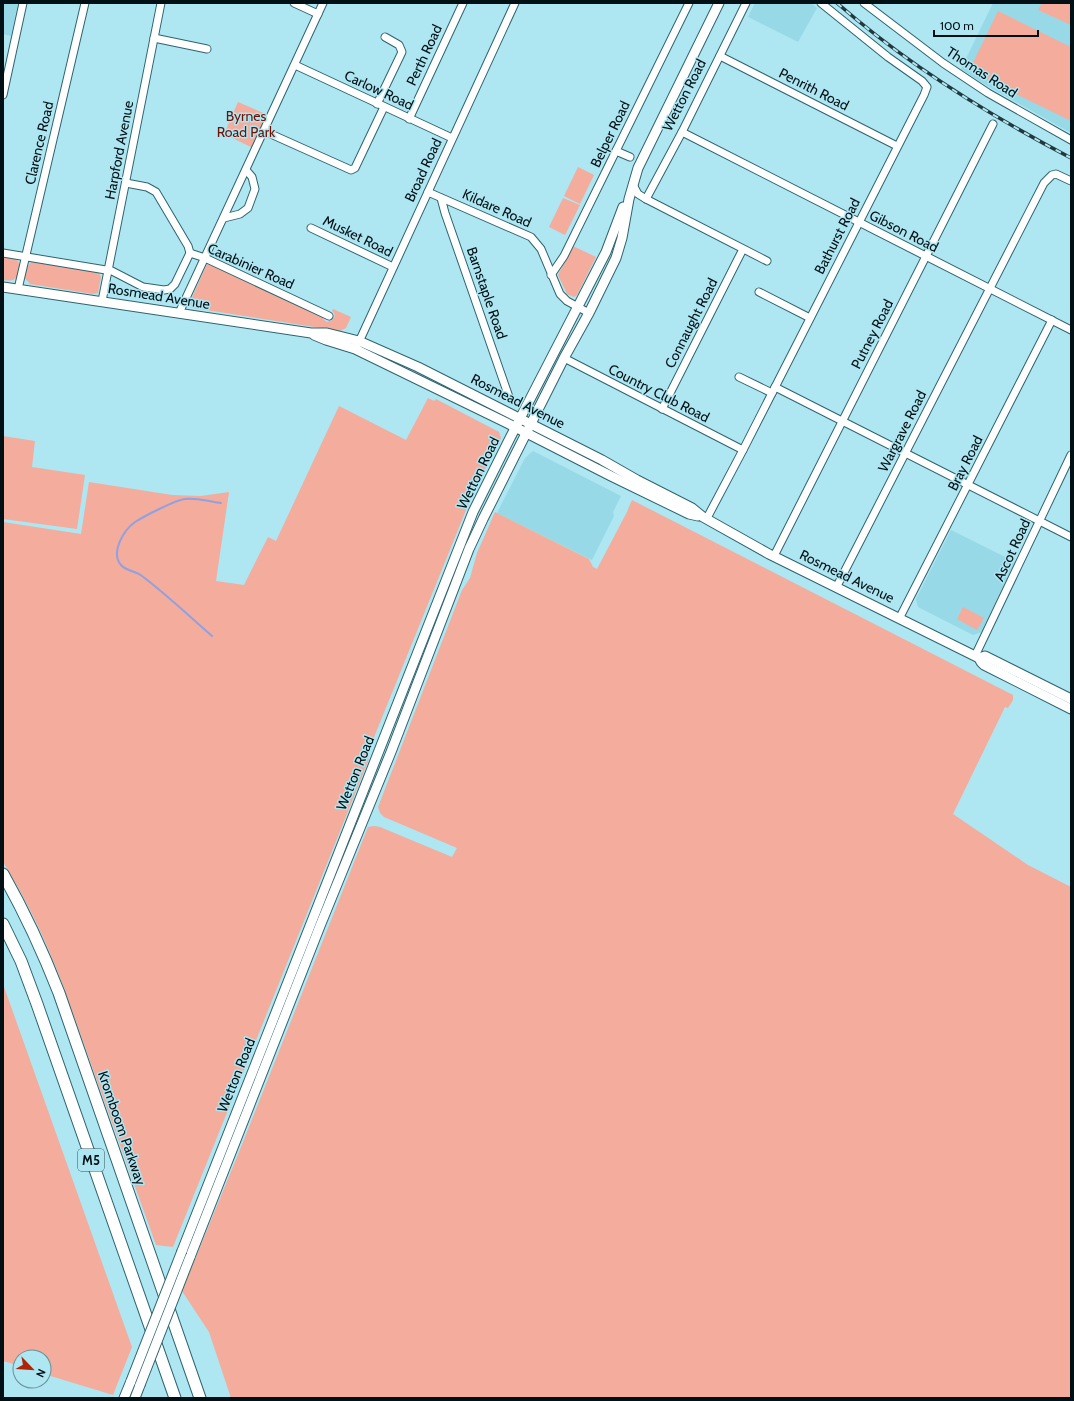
<svg xmlns="http://www.w3.org/2000/svg" width="1074" height="1401" viewBox="0 0 1074 1401" font-family="Cabin,sans-serif">
<style>
.built{fill:#97d9e7}
.green{fill:#f4ac9d}
.lines{fill:none;stroke-linecap:round;stroke-linejoin:round}
.stream{stroke:#90a1e1;stroke-width:2}
.minor-casing{stroke:#2d646e;stroke-width:9}
.major-casing{stroke:#2d646e;stroke-width:11}
.highway-casing{stroke:#2d646e;stroke-width:13}
.minor{stroke:#fff;stroke-width:7}
.major{stroke:#fff;stroke-width:9}
.highway{stroke:#fff;stroke-width:11}
.rail-casing{stroke:#21393e;stroke-width:3.5}
.rail{stroke:#aee6f2;stroke-width:2;stroke-dasharray:6;stroke-linecap:butt}
.major-bridge-casing{stroke:#2d646e;stroke-width:11;stroke-linecap:butt}
.major-bridge{stroke:#fff;stroke-width:9}
.labels{text-anchor:middle;dominant-baseline:central;stroke-width:3;stroke-linejoin:round;paint-order:stroke}
.shield{fill:#aee6f2;stroke:#345057;stroke-width:1}
.shield-label{font-size:13px;font-weight:bold;fill:#001014}
.street-label{font-size:14px;fill:#001014;stroke:#aee6f2}
.park-label{font-size:14px;fill:#6b1203;stroke:#aee6f2}
</style>
<rect width="100%" height="100%" fill="#aee6f2"/>
<!-- built -->
<g class="built">
<polygon points="3,3 18,3 11,36 3,34"/>
<polygon points="755,3 811,3 817,8 798,42 748,17"/>
<polygon points="993,3 1071,3 1071,133 984,84 961,69"/>
<polygon points="533,451 621,496 613,512 614,516 592,560 497,513 525,458"/>
<polygon points="951,530 1015,562 982,632 973,635 918,607 916,599"/>
</g>
<!-- green -->
<g class="green">
<polygon points="1042,3 1071,4 1071,25 1038,10"/>
<polygon points="998,11 1071,47 1071,121 969,71"/>
<polygon points="238,102 268,115 253,148 224,134"/>
<polygon points="578,167 594,175 580,204 564,196"/>
<polygon points="563,198 580,205 565,235 549,227"/>
<polygon points="573,246 596,257 577,295 574,297 567,294 558,275"/>
<path d="M3 256C7 257 12 257 15 259 23 263 20 277 13 280 9 281 6 280 3 280Z"/>
<polygon points="31,262 37,262 98,272 101,277 98,293 93,294 30,284 24,277 28,266"/>
<path d="M207 264H210L321 315 324 320 327 322 332 320C335 317 336 314 332 311L333 309 351 317 346 328 340 331 193 308 190 305V302Z"/>
<path d="M428 398 434 401 436 399 499 432 501 438 478 483H477L366 757 369 759 173 1247 156 1245 62 983C46 941 27 900 3 862V522L81 534 89 482 172 495 201 496 229 492 216 581 244 585 268 537 276 541 339 406 406 440Z"/>
<polygon points="3,436 35,441 32,467 85,475 77,529 3,519"/>
<polygon points="632,500 1013,695 1013,700 1008,708 1005,707 953,814 1028,865 1071,887 1071,1398 231,1398 209,1332 182,1291 239,1152 368,827 374,826 380,827 452,857 457,848 384,817 380,813 378,807 462,590 470,578 477,553 495,512 589,559 593,567 597,569 628,510 628,509"/>
<polygon points="963,607 984,618 977,630 957,619"/>
<polygon points="3,984 132,1347 113,1395 44,1374 44,1357 20,1357 20,1366 3,1361"/>
</g>
<g class="lines">
<!-- stream -->
<path class="stream" d="M212 636C189 616 166 594 142 576 136 571 126 571 121 565 110 552 124 530 135 522 143 517 175 500 185 499 197 497 209 502 221 503"/>
<!-- minor casing -->
<g class="minor-casing">
<g id="minor">
<polyline points="294,3 318,14"/>
<polyline points="864,3 943,63 988,93 1071,140"/>
<polyline points="154,38 207,49"/>
<polyline points="720,56 897,146"/>
<polyline points="295,65 452,138"/>
<polyline points="3,95 23,3"/>
<polyline points="377,104 402,52 399,45 385,37"/>
<polyline points="409,119 463,3"/>
<polyline points="264,131 351,170 355,168 384,107"/>
<polyline points="682,132 1071,330"/>
<polyline points="616,151 630,157"/>
<polyline points="126,183 147,187 156,192 188,246 190,253 205,258 329,316"/>
<polyline points="633,185 638,194 646,199 767,261"/>
<polyline points="428,192 531,237 541,249 560,294 567,301 589,313"/>
<polyline points="441,198 445,213 509,397"/>
<polyline points="646,199 682,132 746,3"/>
<polyline points="224,218 240,214 248,208 255,189 252,177 246,170"/>
<polyline points="311,228 393,267"/>
<polyline points="3,253 112,271 143,287 164,290 170,289 175,284 190,253"/>
<polyline points="551,275 564,256 689,3"/>
<polyline points="18,289 85,3"/>
<polyline points="759,292 810,318"/>
<polyline points="102,301 161,3"/>
<polyline points="179,313 323,3"/>
<polyline points="358,344 515,3"/>
<polyline points="564,358 743,450"/>
<polyline points="739,377 772,393"/>
<polyline points="775,387 1071,537"/>
<polyline points="662,409 743,249"/>
<polyline points="707,518 743,450 924,95 927,87 922,81 888,57 821,3"/>
<polyline points="774,556 993,124"/>
<polyline points="837,586 1044,183 1052,175 1056,174 1071,181"/>
<polyline points="900,617 1052,320"/>
<polyline points="975,656 1071,455"/>
</g>
</g>
<!-- major casing -->
<g class="major-casing">
<g id="major">
<polyline points="3,287 311,333 327,333 359,341 418,367 602,460 637,480 692,508 703,517 769,554 979,658 985,656 1071,699"/>
<polyline points="314,335 326,340 355,349 505,422 611,476 689,514 698,516"/>
<polyline points="979,658 981,662 984,665 1071,709"/>
<polyline points="182,1251 473,512 510,438 606,252 623,207"/>
<polyline points="190,1257 320,926 391,752 469,549 483,519 564,358 589,313 616,258 622,238 629,199 638,168 719,3"/>
<polyline points="124,1398 131,1381"/>
<polyline points="135,1398 140,1385"/>
</g>
</g>
<!-- highway casing -->
<g class="highway-casing">
<g id="highway">
<path d="M3 874C25 913 43 952 59 993L200 1398"/>
<polyline points="3,924 21,961 37,1004 175,1398"/>
</g>
</g>
<!-- minor -->
<use href="#minor" class="minor"/>
<!-- major -->
<use href="#major" class="major"/>
<!-- highway -->
<use href="#highway" class="highway"/>
<!-- rail casing -->
<g class="rail-casing">
<path id="rail" d="M837 3C908 65 987 114 1071 158"/>
</g>
<!-- rail -->
<use href="#rail" class="rail"/>
<!-- major-bridge casing -->
<g class="major-bridge-casing">
<g id="major-bridge">
<polyline points="131,1381 182,1251"/>
<polyline points="140,1385 190,1257"/>
</g>
</g>
<!-- major-bridge -->
<use href="#major-bridge" class="major-bridge"/>
</g>
<g class="labels">
<!-- shield labels -->
<rect class="shield" x="78" y="1149" width="26" height="22" rx="3"/>
<g class="shield-label">
<text x="91" y="1160">M5</text>
</g>
<!-- street labels -->
<g class="street-label">
<text transform="translate(424 55) rotate(-65)">Perth Road</text>
<text transform="translate(982 72) rotate(33)">Thomas Road</text>
<text transform="translate(814 89) rotate(27)">Penrith Road</text>
<text transform="translate(379 90) rotate(25)">Carlow Road</text>
<text transform="translate(684 95) rotate(-63)">Wetton Road</text>
<text transform="translate(610 134) rotate(-64)">Belper Road</text>
<text transform="translate(39 143) rotate(-77)">Clarence Road</text>
<text transform="translate(119 150) rotate(-79)">Harpford Avenue</text>
<text transform="translate(423 170) rotate(-65)">Broad Road</text>
<text transform="translate(497 208) rotate(24)">Kildare Road</text>
<text transform="translate(904 231) rotate(27)">Gibson Road</text>
<text transform="translate(358 236) rotate(26)">Musket Road</text>
<text transform="translate(837 236) rotate(-63)">Bathurst Road</text>
<text transform="translate(251 266) rotate(24)">Carabinier Road</text>
<text transform="translate(487 293) rotate(71)">Barnstaple Road</text>
<text transform="translate(159 296) rotate(9)">Rosmead Avenue</text>
<text transform="translate(691 323) rotate(-63)">Connaught Road</text>
<text transform="translate(872 334) rotate(-63)">Putney Road</text>
<text transform="translate(659 393) rotate(27)">Country Club Road</text>
<text transform="translate(518 401) rotate(27)">Rosmead Avenue</text>
<text transform="translate(902 431) rotate(-63)">Wargrave Road</text>
<text transform="translate(965 463) rotate(-63)">Bray Road</text>
<text transform="translate(478 473) rotate(-64)">Wetton Road</text>
<text transform="translate(1012 550) rotate(-65)">Ascot Road</text>
<text transform="translate(847 576) rotate(26)">Rosmead Avenue</text>
<text transform="translate(355 773) rotate(-68)">Wetton Road</text>
<text transform="translate(236 1075) rotate(-68)">Wetton Road</text>
<text transform="translate(122 1128) rotate(71)">Kromboom Parkway</text>
</g>
<!-- park labels -->
<g class="park-label">
<text x="246" y="116">Byrnes<tspan x="246" dy="16">Road Park</tspan></text>
</g>
</g>
<!-- border -->
<rect width="1074" height="1401" fill="none" stroke="#001014" stroke-width="8"/>
<!-- north arrow -->
<g transform="translate(32 1369) rotate(115)"><circle r="19" fill="#aee6f2" stroke="#689099"/>
<path d="M0-3L7 15L0 10L-7 15Z" fill="#b02307"/>
<text y="-6" font-size="11" font-weight="bold" text-anchor="middle" fill="#001014">N</text>
</g>
<!-- scale -->
<path d="M934 30v6h104v-6" fill="none" stroke="#001014" stroke-width="2"/>
<text x="940" y="30" font-size="12" fill="#001014" stroke="#aee6f2" stroke-width="3" paint-order="stroke">100 m</text>
</svg>
